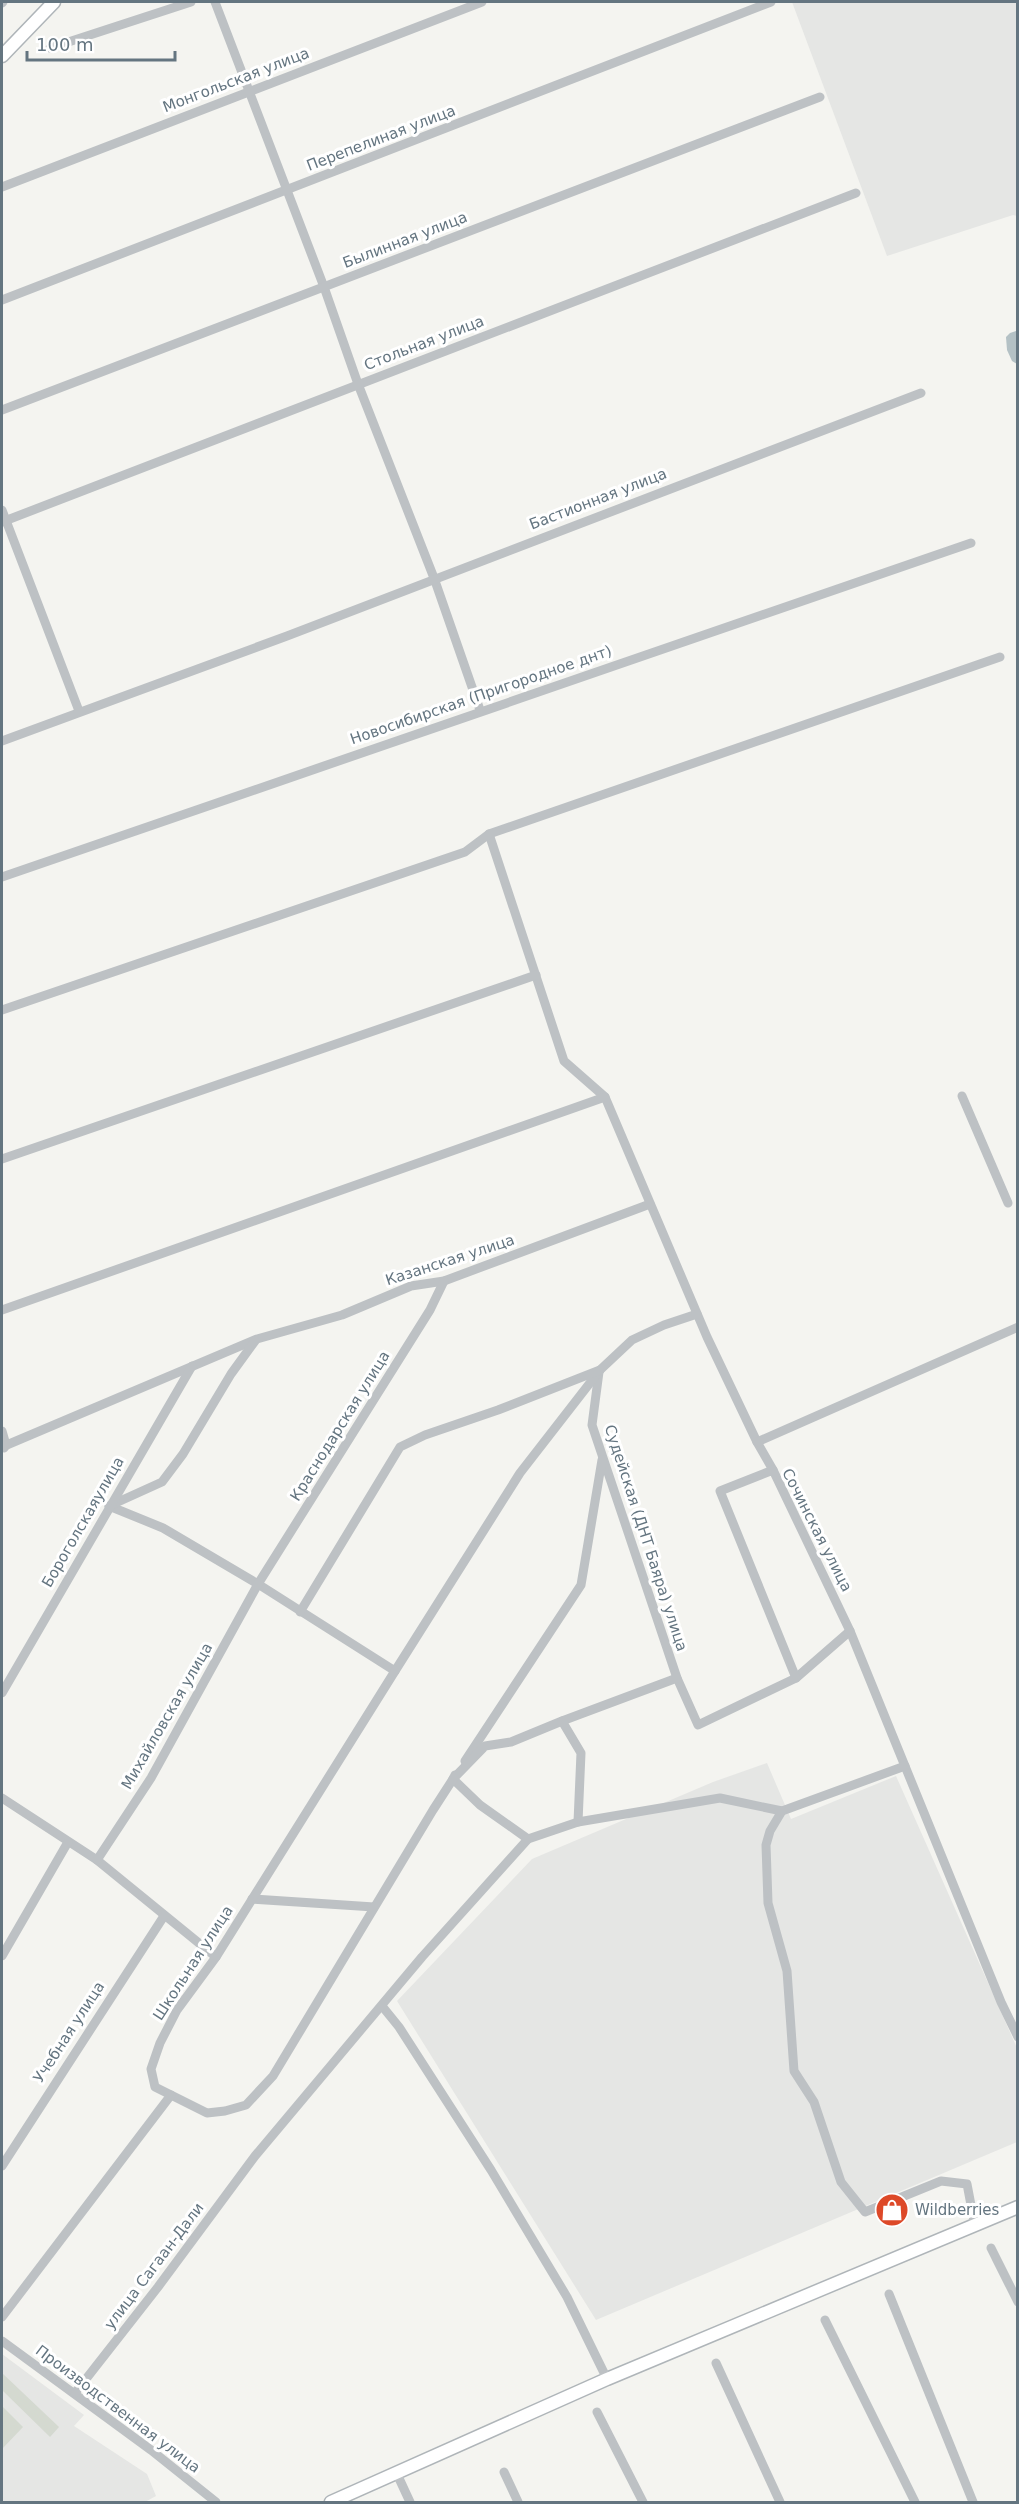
<svg xmlns="http://www.w3.org/2000/svg" width="1019" height="2504" viewBox="0 0 1019 2504" font-family="'DejaVu Sans',sans-serif">
<style>
.built{fill:#e5e6e4}
.green{fill:#d4d9d0}
.water{fill:#b4c1c5}
.lines{fill:none;stroke-linecap:round;stroke-linejoin:round}
.secondary-casing{stroke:#afb5b9;stroke-width:15}
.street{stroke:#bdc1c4;stroke-width:9}
.secondary{stroke:#fff;stroke-width:12}
.labels{text-anchor:middle;dominant-baseline:central;stroke-width:6;stroke-linejoin:round;paint-order:stroke}
.street-label{font-size:15px;fill:#647580;stroke:#fff}
.poi-label{font-size:15px;fill:#647580;stroke:#fff;text-anchor:start}
</style>
<rect width="100%" height="100%" fill="#f4f4f0"/>
<!-- built -->
<g class="built">
<polygon points="792,2 1017,2 1017,216 1013,215 887,256"/>
<polygon points="767,1763 791,1819 896,1776 1017,2048 1017,2142 596,2320 397,2001 532,1859 713,1782"/>
<polygon points="2,2354 84,2415 74,2426 147,2474 156,2496 145,2502 2,2502"/>
</g>
<!-- green -->
<g class="green">
<polygon points="2,2373 59,2427 50,2437 2,2390"/>
<polygon points="2,2406 23,2427 2,2449"/>
</g>
<!-- water -->
<polygon class="water" points="1016,331 1018,332 1017,364 1012,361 1007,350 1006,337 1010,333"/>
<g class="lines">
<!-- secondary casing -->
<g class="secondary-casing">
<g id="secondary">
<polyline points="2,56 54,2"/>
<polyline points="331,2502 607,2379 1018,2207"/>
</g>
</g>
<!-- street -->
<g class="street">
<polyline points="215,2 324,287 358,384 434,578 480,710"/>
<polyline points="2,3 3,2"/>
<polyline points="50,48 191,2"/>
<polyline points="2,187 482,2"/>
<polyline points="2,300 771,2"/>
<polyline points="2,410 820,97"/>
<polyline points="2,510 79,711"/>
<polyline points="2,522 856,193"/>
<polyline points="2,741 287,636 921,393"/>
<polyline points="489,834 564,1061 605,1097 707,1337 757,1442 773,1470"/>
<polyline points="2,877 971,543"/>
<polyline points="2,1010 465,852 489,834 1000,657"/>
<polyline points="962,1096 1008,1203"/>
<polyline points="2,1159 536,975"/>
<polyline points="2,1310 605,1097"/>
<polyline points="599,1372 592,1425 677,1678 698,1725 796,1678 850,1631"/>
<polyline points="2,1431 6,1445 4,1448"/>
<polyline points="757,1442 1018,1327"/>
<polyline points="2,1447 257,1339 342,1315 411,1286 444,1281 650,1204"/>
<polyline points="109,1506 163,1528 258,1584 395,1671 520,1473 600,1370"/>
<polyline points="109,1506 162,1482 183,1454 231,1374 255,1341"/>
<polyline points="300,1612 400,1447 425,1435 498,1410 600,1370 632,1340 664,1325 697,1314"/>
<polyline points="796,1678 720,1491 773,1470 850,1631 1001,2002 1018,2037"/>
<polyline points="2,1693 192,1366"/>
<polyline points="562,1721 581,1753 578,1822"/>
<polyline points="465,1761 581,1585 602,1460"/>
<polyline points="905,1766 782,1811 770,1831 766,1845 768,1903 787,1971 794,2071 814,2102 841,2182 865,2212 941,2181 967,2184 975,2226"/>
<polyline points="455,1775 453,1779 480,1805 528,1839"/>
<polyline points="2,1798 97,1860 216,1957"/>
<polyline points="97,1860 151,1778 258,1584 430,1310 444,1281"/>
<polyline points="252,1899 374,1907"/>
<polyline points="2,1956 68,1842"/>
<polyline points="382,2006 399,2027 491,2170 567,2297 607,2379"/>
<polyline points="171,2095 207,2113 225,2111 246,2105 273,2076 433,1810 453,1779 485,1746 511,1742 562,1721 677,1678"/>
<polyline points="2,2166 164,1916"/>
<polyline points="991,2248 1018,2302"/>
<polyline points="889,2294 973,2502"/>
<polyline points="2,2317 171,2095 155,2087 151,2069 160,2043 177,2010 216,1957 395,1671"/>
<polyline points="825,2320 915,2502"/>
<polyline points="2,2341 151,2450 216,2502"/>
<polyline points="716,2363 780,2502"/>
<polyline points="75,2393 158,2287 255,2156 422,1957 528,1839 578,1822 720,1798 782,1811"/>
<polyline points="597,2412 643,2502"/>
<polyline points="504,2472 518,2502"/>
<polyline points="397,2474 410,2502"/>
</g>
<!-- secondary -->
<use href="#secondary" class="secondary"/>
</g>
<!-- icons -->
<defs>
<g id="shop-disc" transform="scale(1.725)"><circle r="9.5" fill="#dd4928" stroke="#fff"/><path d="M-5-2.5h2.3a2.7 3.5 0 0 1 5.4 0H5L5.5 6h-11ZM-1.5-2.5h3a1.5 2.3 0 0 0-3 0Z" fill="#fff"/></g>
</defs>
<g fill-rule="evenodd">
<use href="#shop-disc" x="892" y="2210"/>
</g>
<g class="labels">
<!-- street labels -->
<g class="street-label">
<text transform="translate(236 80) rotate(-21)">Монгольская улица</text>
<text transform="translate(381 138) rotate(-21)">Перепелиная улица</text>
<text transform="translate(405 240) rotate(-21)">Былинная улица</text>
<text transform="translate(424 343) rotate(-21)">Стольная улица</text>
<text transform="translate(598 499) rotate(-21)">Бастионная улица</text>
<text transform="translate(481 695) rotate(-19)">Новосибирская (Пригородное днт)</text>
<text transform="translate(450 1260) rotate(-18)">Казанская улица</text>
<text transform="translate(340 1426) rotate(-58)">Краснодарская улица</text>
<text transform="translate(83 1522) rotate(-60)">Бороголскаяулица</text>
<text transform="translate(817 1530) rotate(63)">Сочинская улица</text>
<text transform="translate(646 1538) rotate(72)">Судейская (ДНТ Баяра) улица</text>
<text transform="translate(167 1716) rotate(-60)">Михайловская улица</text>
<text transform="translate(193 1963) rotate(-57)">Школьная улица</text>
<text transform="translate(69 2032) rotate(-57)">Учебная улица</text>
<text transform="translate(154 2266) rotate(-53)">улица Сагаан-Дали</text>
<text transform="translate(118 2409) rotate(37)">Производственная улица</text>
</g>
<!-- poi labels -->
<g class="poi-label">
<text x="915" y="2210">Wildberries</text>
</g>
</g>
<!-- border -->
<rect width="1019" height="2504" fill="none" stroke="#647580" stroke-width="6"/>
<!-- scale -->
<path d="M27 51v9h148v-9" fill="none" stroke="#647580" stroke-width="3"/>
<text x="36" y="51" font-size="18" fill="#647580" stroke="#ffffff" stroke-width="4.5" paint-order="stroke">100 m</text>
</svg>
